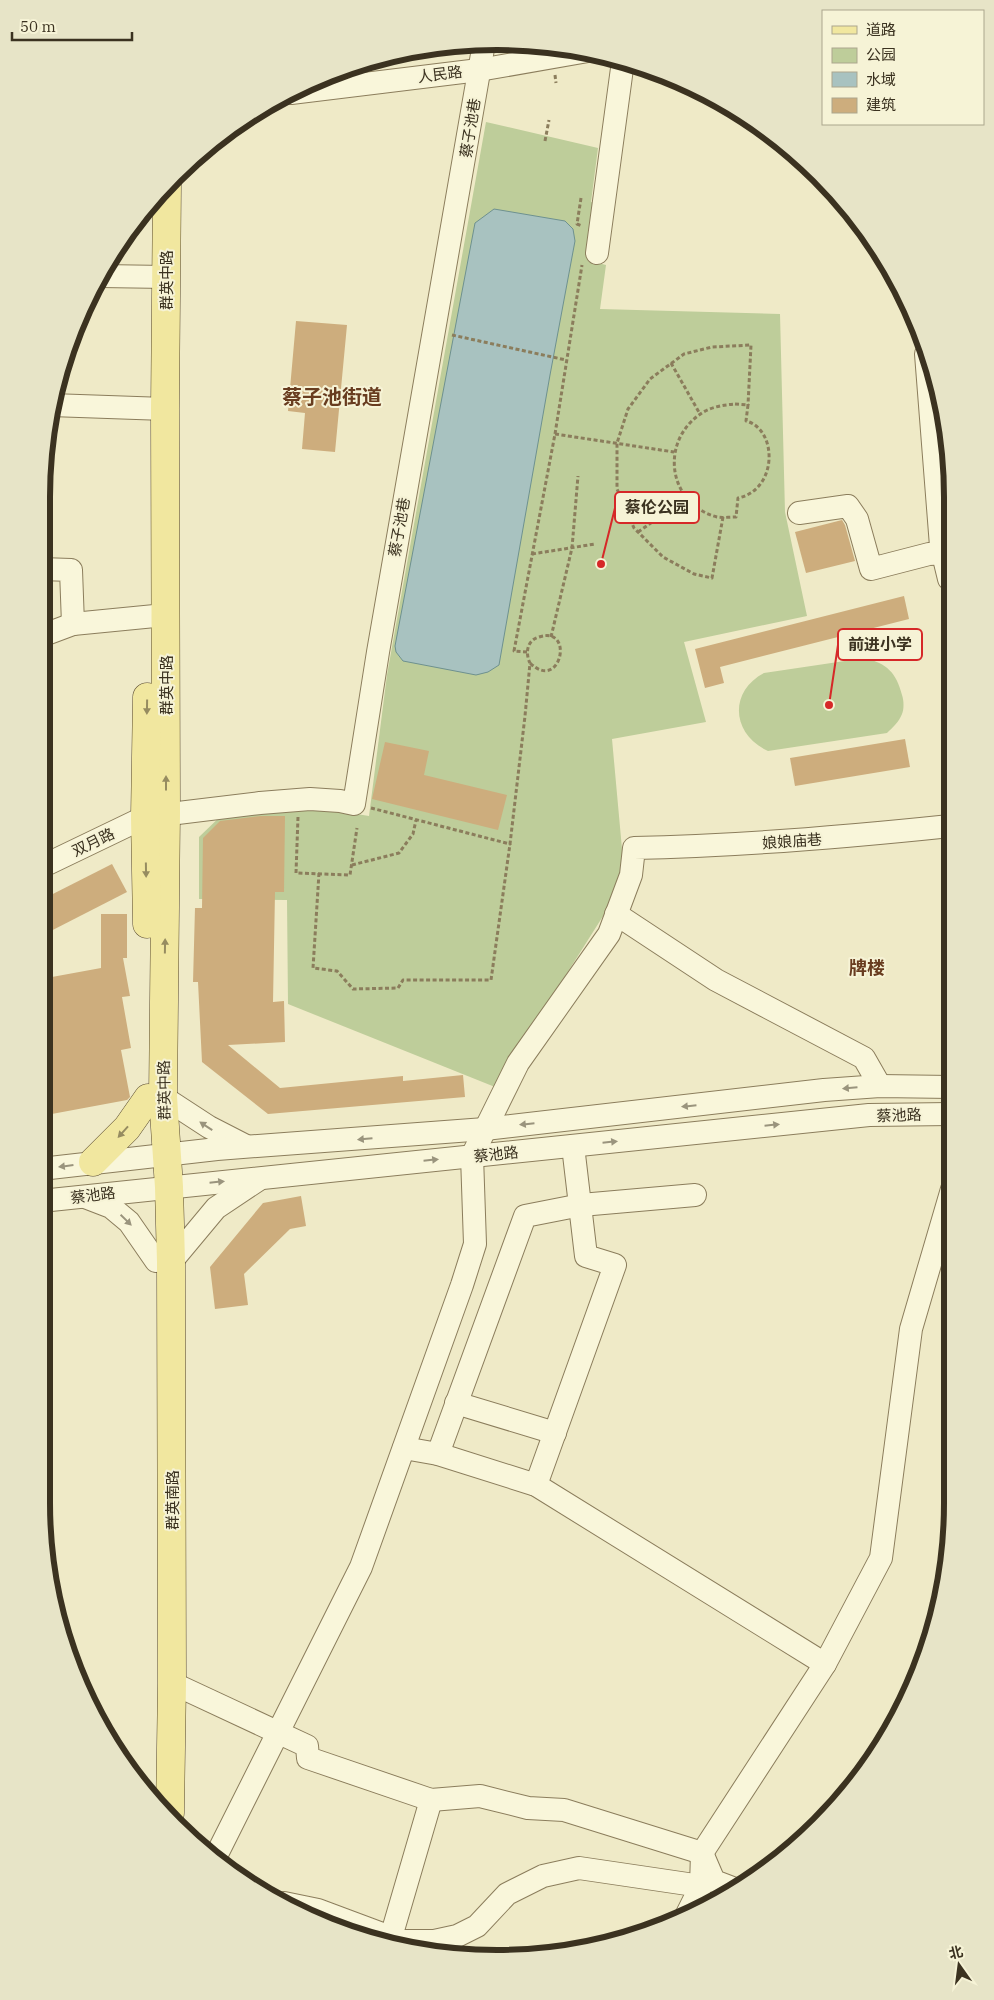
<svg xmlns="http://www.w3.org/2000/svg" width="994" height="2000" viewBox="0 0 994 2000" font-family="'IBM Plex Serif','Noto Sans SC',serif">
<style>
.green{fill:#becd9a}
.water{fill:#a8c2c0;stroke:#6e918f}
.building{fill:#cdad7d}
.lines{fill:none;stroke-linecap:round;stroke-linejoin:round}
.minor-casing{stroke:#8b7d5c;stroke-width:24}
.major-casing{stroke:#594a30;stroke-width:29}
.path{stroke:#8b7d5c;stroke-width:3;stroke-dasharray:4 2.5;stroke-linecap:butt}
.minor{stroke:#f9f6da;stroke-width:22}
.major{stroke:#f1e79f;stroke-width:28}
.oneway{fill:#968c60}
.oneway2{fill:#9a947d}
.labels{text-anchor:middle;dominant-baseline:central;stroke-width:4;stroke-linejoin:round;paint-order:stroke}
.street-label{font-size:15px;fill:#3b3220;stroke:#f6f3d6}
.quarter-label{font-size:18px;font-weight:bold;fill:#683c1f;stroke:#f6f3d6}
.district-label{font-size:20px;font-weight:bold;fill:#683c1f;stroke:#f6f3d6}
.rim{fill:none;stroke:#3b3220;stroke-width:6}
.leader{fill:none;stroke:#d62828;stroke-width:2}
.callout-dot{fill:#d62828;stroke:#f6f3d6;stroke-width:2}
.callout{fill:#f6f3d6;stroke:#d62828;stroke-width:2}
.callout-label{font-size:16px;text-anchor:middle;font-weight:bold;fill:#3b3220}
</style>
<rect width="100%" height="100%" fill="#efeac7"/>
<!-- green -->
<g class="green">
<polygon points="486,122 598,148 591,202 598,204 590,261 606,265 600,309 780,314 785,512 807,616 684,642 706,722 612,739 624,871 605,913 495,1087 288,1004 287,900 199,899 199,837 226,811 326,809 369,816 387,675"/>
<path d="M865 658C887 664 896 672 902 695 904 701 904 709 902 714 899 722 893 727 887 733L768 751C732 735 728 692 764 673Z"/>
</g>
<!-- water -->
<polygon class="water" points="494,209 565,221 573,229 575,241 550,375 499,665 488,672 476,675 403,661 396,652 395,646 475,223"/>
<!-- building -->
<g class="building">
<polygon points="296,321 347,325 335,452 302,449 305,413 288,411"/>
<polygon points="842,520 845,525 855,561 806,573 795,532"/>
<polygon points="904,596 909,619 720,667 724,683 705,688 695,649"/>
<polygon points="905,739 910,767 795,786 790,758"/>
<polygon points="385,742 429,751 424,775 507,795 498,830 372,799"/>
<polygon points="261,816 285,816 284,892 275,892 273,1002 284,1001 285,1042 228,1045 280,1088 403,1076 403,1081 463,1075 465,1097 268,1114 202,1062 198,982 193,982 195,908 202,908 203,838 220,821"/>
<polygon points="112,864 127,892 41,936 41,900"/>
<polygon points="101,914 127,914 127,958 123,958 130,996 122,997 131,1048 121,1050 130,1097 127,1100 41,1116 41,979 101,968"/>
<polygon points="301,1196 306,1226 290,1229 244,1274 248,1305 215,1309 210,1267 263,1203"/>
</g>
<g class="lines">
<!-- minor casing -->
<g class="minor-casing">
<g id="minor">
<polyline points="291,93 479,70 588,51"/>
<polyline points="597,253 623,61"/>
<polyline points="101,276 166,277"/>
<polyline points="926,354 941,546 949,579"/>
<polyline points="51,405 165,409"/>
<polyline points="799,513 848,506 857,519 871,569 929,554 949,553"/>
<polyline points="41,569 71,570 73,624"/>
<polyline points="41,636 73,624 165,615"/>
<polyline points="41,867 145,817 260,803 310,799 340,801 354,804 378,652 484,43"/>
<polyline points="616,914 716,980 864,1058 880,1086"/>
<polyline points="163,1097 209,1127 246,1146"/>
<polyline points="41,1169 217,1149 485,1129 824,1090 880,1086 951,1087"/>
<polyline points="85,1197 111,1207 129,1222 156,1261"/>
<polyline points="41,1201 869,1115 951,1114"/>
<polyline points="171,1262 216,1208 258,1180"/>
<polyline points="456,1403 555,1433"/>
<polyline points="404,1448 438,1454 536,1485 825,1664"/>
<polyline points="438,1454 525,1216 581,1205 695,1195"/>
<polyline points="536,1485 615,1265 586,1256 573,1146"/>
<polyline points="172,1683 307,1746 308,1758 431,1800 480,1796 528,1808 564,1810 702,1853 714,1881 735,1889"/>
<path d="M216 1856 361 1567 462 1285 475 1244 472 1156 518 1063 609 934 631 875 634 848C740 846 845 837 950 826"/>
<polyline points="284,1903 318,1910 401,1941 434,1941 457,1936 477,1926 507,1894 543,1876 579,1868 701,1886"/>
<polyline points="686,1916 701,1886 702,1853 825,1664 881,1558 911,1329 952,1189"/>
<polyline points="391,1937 431,1800"/>
</g>
</g>
<!-- major casing -->
<g class="major-casing">
<g id="major">
<polyline points="167,184 165,409 166,813 163,1097 169,1187 171,1262 172,1683 170,1813"/>
<polyline points="147,924 145,817 147,697"/>
<polyline points="93,1162 127,1128 148,1098"/>
</g>
</g>
<!-- path -->
<g class="path">
<polyline points="555,75 556,83"/>
<polyline points="545,141 549,120"/>
<polyline points="581,198 577,224 582,226"/>
<polyline points="452,335 566,360"/>
<polyline points="671,363 700,414"/>
<path d="M735 404 748 405 746 421C778 429 778 490 738 498L736 517C730 517 722 518 717 517 668 504 660 443 699 415 709 407 723 405 735 404Z"/>
<polyline points="555,434 674,452"/>
<polyline points="723,517 712,578 694,574 663,557 634,528 617,489 617,443 628,409 650,379 684,354 712,347 751,345 748,405"/>
<polyline points="638,532 687,498"/>
<polyline points="532,554 595,544"/>
<polyline points="551,637 572,548 578,476"/>
<polyline points="527,652 514,651 555,434 582,265"/>
<path d="M371 808 510 844 525 716 530 663C525 653 527 640 539 637 575 625 561 693 530 663"/>
<polyline points="298,817 296,873 350,875 357,828"/>
<polyline points="352,865 399,853 413,834 416,820"/>
<polyline points="319,873 313,968 337,971 353,989 398,988 403,980 491,980 510,844"/>
</g>
<!-- minor -->
<use href="#minor" class="minor"/>
<!-- major -->
<use href="#major" class="major"/>
</g>
<!-- one-way arrows -->
<defs><path id="oneway-solid" d="M-6-.8H1V-3.2L6.5 0L1 3.2V.8H-6Z" transform="scale(1.25)"/></defs>
<g class="oneway">
<use href="#oneway-solid" transform="translate(147 707) rotate(91)"/>
<use href="#oneway-solid" transform="translate(166 783) rotate(-90)"/>
<use href="#oneway-solid" transform="translate(146 870) rotate(89)"/>
<use href="#oneway-solid" transform="translate(165 946) rotate(-89)"/>
<use href="#oneway-solid" transform="translate(123 1132) rotate(132)"/>
</g>
<g class="oneway2">
<use href="#oneway-solid" transform="translate(850 1088) rotate(175)"/>
<use href="#oneway-solid" transform="translate(689 1106) rotate(174)"/>
<use href="#oneway-solid" transform="translate(527 1124) rotate(174)"/>
<use href="#oneway-solid" transform="translate(772 1125) rotate(-6)"/>
<use href="#oneway-solid" transform="translate(206 1126) rotate(-147)"/>
<use href="#oneway-solid" transform="translate(365 1139) rotate(175)"/>
<use href="#oneway-solid" transform="translate(610 1142) rotate(-6)"/>
<use href="#oneway-solid" transform="translate(431 1160) rotate(-6)"/>
<use href="#oneway-solid" transform="translate(66 1166) rotate(173)"/>
<use href="#oneway-solid" transform="translate(217 1182) rotate(-6)"/>
<use href="#oneway-solid" transform="translate(126 1220) rotate(44)"/>
</g>
<g class="labels">
<!-- street labels -->
<g class="street-label">
<text transform="translate(440 74) rotate(-7)">人民路</text>
<text transform="translate(470 128) rotate(-81)">蔡子池巷</text>
<text transform="translate(166 280) rotate(-90)">群英中路</text>
<text transform="translate(399 527) rotate(-80)">蔡子池巷</text>
<text transform="translate(166 685) rotate(-90)">群英中路</text>
<text transform="translate(792 841) rotate(-4)">娘娘庙巷</text>
<text transform="translate(93 842) rotate(-26)">双月路</text>
<text transform="translate(164 1090) rotate(-91)">群英中路</text>
<text transform="translate(899 1115) rotate(-2)">蔡池路</text>
<text transform="translate(496 1154) rotate(-6)">蔡池路</text>
<text transform="translate(93 1195) rotate(-7)">蔡池路</text>
<text transform="translate(172 1500) rotate(-90)">群英南路</text>
</g>
<!-- quarter labels -->
<g class="quarter-label">
<text x="867" y="967">牌楼</text>
</g>
<!-- district labels -->
<g class="district-label">
<text x="332" y="396">蔡子池街道</text>
</g>
</g>
<!-- crop -->
<path d="M0 0H994V2000H0ZM497 50H497A447 447 0 0 1 944 497V1503A447 447 0 0 1 497 1950H497A447 447 0 0 1 50 1503V497A447 447 0 0 1 497 50Z" fill="#e7e4c7" fill-rule="evenodd"/>
<path class="rim" d="M497 50H497A447 447 0 0 1 944 497V1503A447 447 0 0 1 497 1950H497A447 447 0 0 1 50 1503V497A447 447 0 0 1 497 50Z"/>
<!-- callouts -->
<path class="leader" d="M601 564L615 508M829 705L838 645"/>
<g class="callout-dot">
<circle cx="601" cy="564" r="5"/>
<circle cx="829" cy="705" r="5"/>
</g>
<g class="callout">
<rect x="615" y="492" width="84" height="31" rx="5"/>
<rect x="838" y="629" width="84" height="31" rx="5"/>
</g>
<g class="callout-label">
<text x="657" y="513">蔡伦公园</text>
<text x="880" y="650">前进小学</text>
</g>
<!-- legend -->
<rect x="822" y="10" width="162" height="115" fill="#f6f3d6" stroke="#aba68d"/>
<rect x="832" y="26" width="25" height="8" fill="#f1e79f" stroke="#aba68d"/>
<text x="866" y="35" font-size="15" fill="#3b3220">道路</text>
<rect x="832" y="48" width="25" height="15" fill="#becd9a" stroke="#aba68d"/>
<text x="866" y="60" font-size="15" fill="#3b3220">公园</text>
<rect x="832" y="72" width="25" height="15" fill="#a8c2c0" stroke="#aba68d"/>
<text x="866" y="85" font-size="15" fill="#3b3220">水域</text>
<rect x="832" y="98" width="25" height="15" fill="#cdad7d" stroke="#aba68d"/>
<text x="866" y="110" font-size="15" fill="#3b3220">建筑</text>
<!-- north arrow -->
<g transform="translate(959 1965) rotate(346)" stroke="#f6f3d6" stroke-width="4" paint-order="stroke">
<path d="M0-4L9 19L0 12L-9 19Z" fill="#3b3220"/>
<text y="-8" font-size="14" font-weight="bold" text-anchor="middle" fill="#3b3220">北</text>
</g>
<!-- scale -->
<path d="M12 32v8h120v-8" fill="none" stroke="#3b3220" stroke-width="2.5"/>
<text x="20" y="32" font-size="15" fill="#3b3220" stroke="#f6f3d6" stroke-width="4" paint-order="stroke">50 m</text>
</svg>
